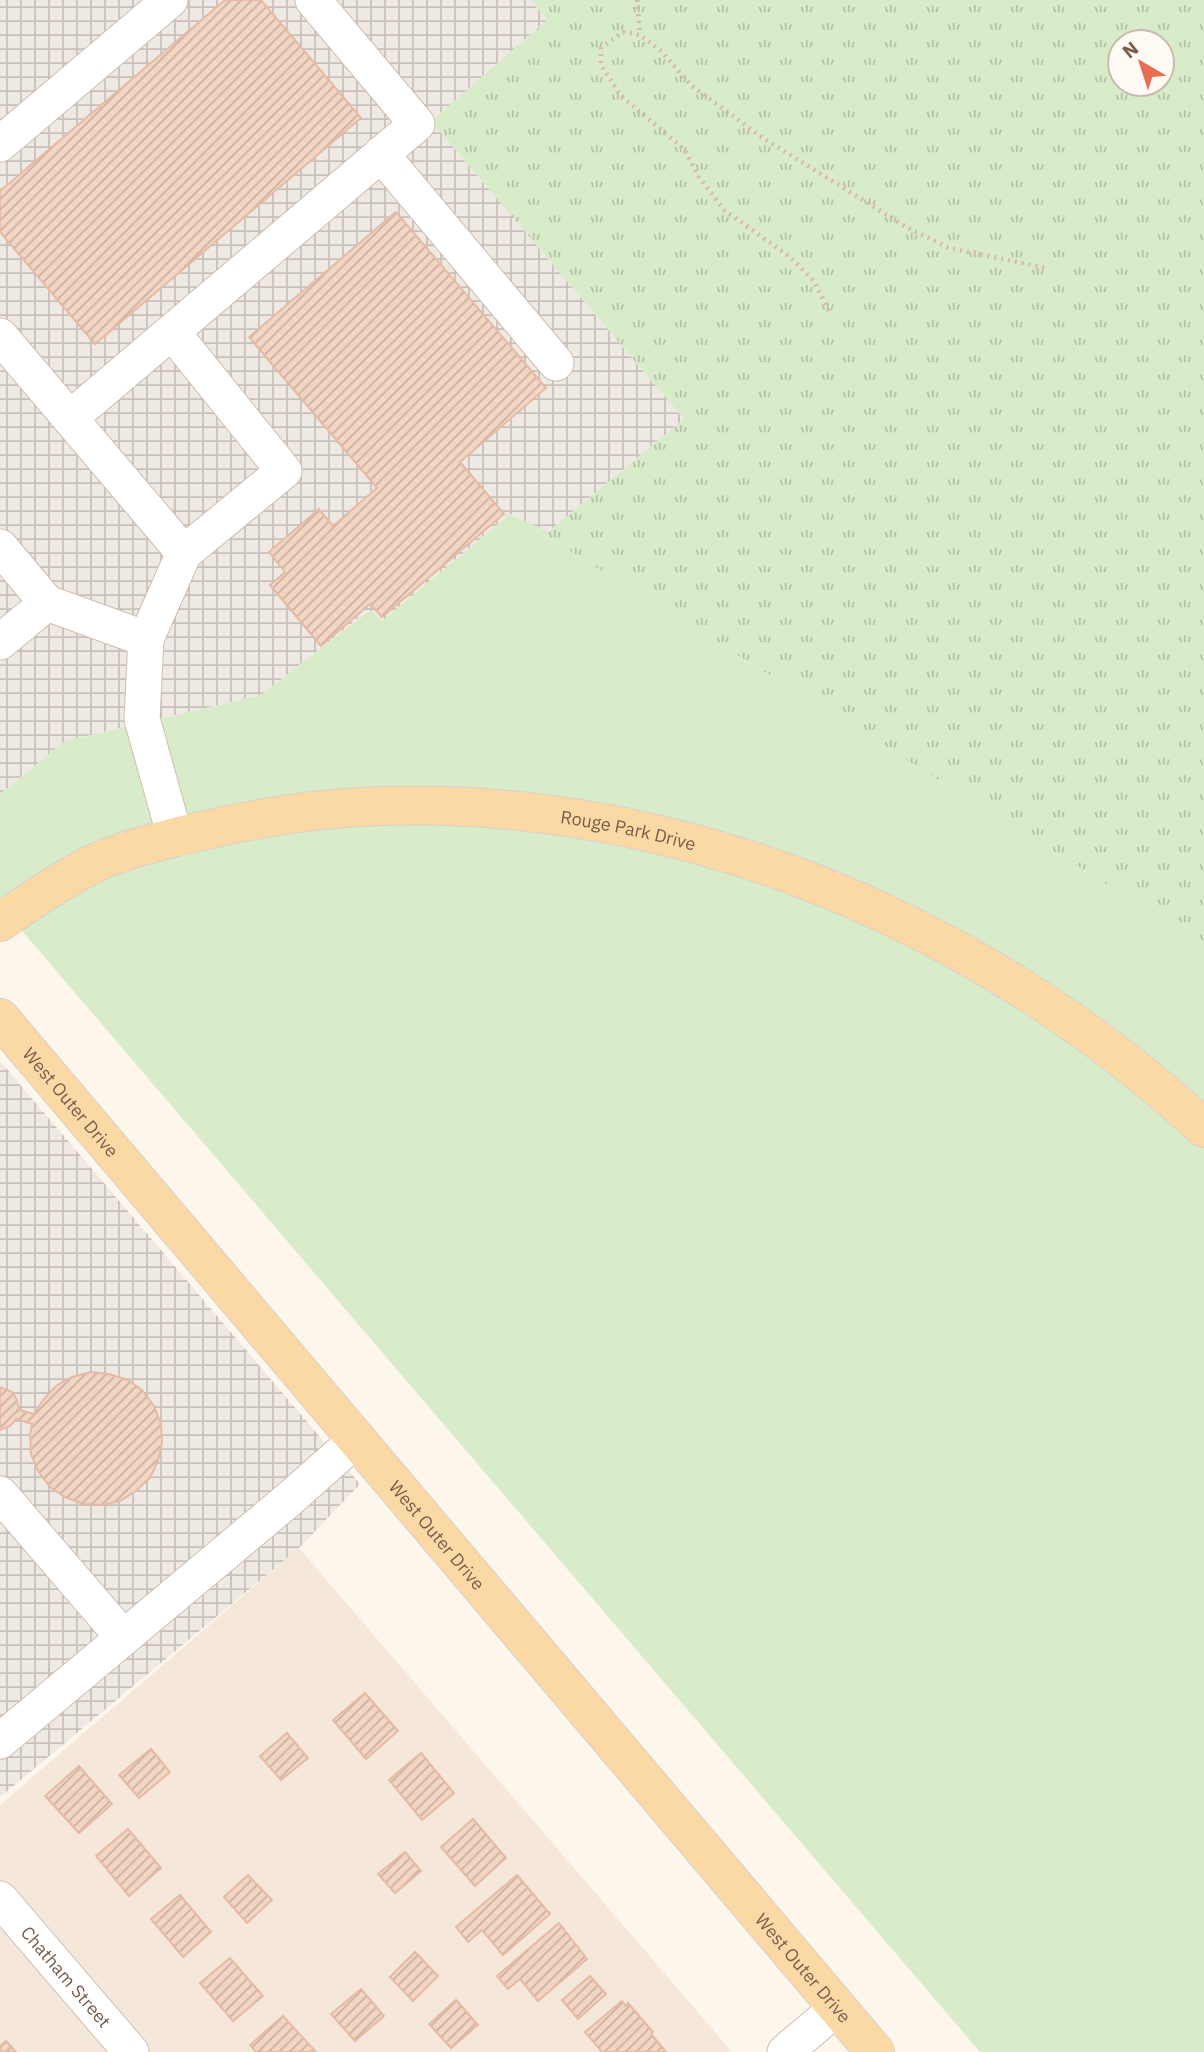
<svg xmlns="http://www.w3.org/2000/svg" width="1204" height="2052" viewBox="0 0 1204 2052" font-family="'IBM Plex Sans',sans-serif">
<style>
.residential{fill:#f5e8da}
.industrial{fill:url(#industrial-grid)}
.grass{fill:url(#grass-tufts);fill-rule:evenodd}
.park{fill:#d8ecc9}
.building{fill:url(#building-hatch);stroke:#e6bba3;stroke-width:2}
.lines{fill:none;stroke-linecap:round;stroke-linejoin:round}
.minor-casing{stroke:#d1beb0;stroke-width:37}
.major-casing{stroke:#dad1cd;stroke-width:40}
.path{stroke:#d9b8a5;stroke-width:4.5;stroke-dasharray:2 5;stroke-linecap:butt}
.minor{stroke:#fff;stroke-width:35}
.major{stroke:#fbd9a5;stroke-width:38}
.labels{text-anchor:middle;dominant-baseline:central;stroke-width:6;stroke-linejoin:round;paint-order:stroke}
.street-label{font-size:18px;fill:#7a5c4d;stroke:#fffaf3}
</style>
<defs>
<pattern id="industrial-grid" width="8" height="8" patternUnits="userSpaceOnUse" patternTransform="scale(1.75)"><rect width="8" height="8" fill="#efe9e4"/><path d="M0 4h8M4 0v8" fill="none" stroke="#c7c0bb"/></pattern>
<pattern id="grass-tufts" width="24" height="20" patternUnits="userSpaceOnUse" patternTransform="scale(1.75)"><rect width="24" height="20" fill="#d8ecc9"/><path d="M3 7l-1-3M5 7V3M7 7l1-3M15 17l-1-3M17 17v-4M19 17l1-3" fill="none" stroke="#b4c2a5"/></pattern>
<pattern id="building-hatch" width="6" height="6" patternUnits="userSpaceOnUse" patternTransform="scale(1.75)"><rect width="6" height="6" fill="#f3d5c3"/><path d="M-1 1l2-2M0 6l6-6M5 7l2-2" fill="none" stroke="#cab0a1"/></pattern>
</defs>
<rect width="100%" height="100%" fill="#fdf6ec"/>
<!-- residential -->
<polygon class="residential" points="299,1548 732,2052 0,2052 0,1805"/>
<!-- industrial -->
<g class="industrial">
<polygon points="0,0 531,0 547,20 431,121 684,419 548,532 510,514 382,621 369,610 261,695 65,741 0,794"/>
<polygon points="0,1061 360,1484 299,1548 0,1797"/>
</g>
<!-- grass -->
<path class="grass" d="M531 0H1204V945L510 514 548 532 684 419 431 121 547 20ZM1120 42H1162V84H1120Z"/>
<!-- park -->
<polygon class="park" points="510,514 1204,945 1204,2052 980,2052 0,905 0,794 65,741 261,695 370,610 382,621"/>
<!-- building -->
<g class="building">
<polygon points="225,0 261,0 361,118 95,344 0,232 0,191"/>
<polygon points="396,212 546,388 460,462 504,514 382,617 370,604 321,646 270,585 285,572 269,552 319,509 333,526 377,488 249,337"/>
<polygon points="91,1372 109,1374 128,1380 143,1391 154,1406 161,1424 162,1443 158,1461 150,1478 136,1491 120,1501 102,1505 83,1504 65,1497 50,1487 38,1471 31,1454 30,1435 32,1424 16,1419 10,1426 0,1430 0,1387 12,1392 17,1400 19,1410 34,1414 43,1400 56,1386 72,1377"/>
<polygon points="365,1693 398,1731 366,1759 333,1720"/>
<polygon points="287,1733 308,1758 281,1780 260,1756"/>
<polygon points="151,1749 170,1772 139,1798 119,1775"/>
<polygon points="421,1753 454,1793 422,1820 389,1780"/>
<polygon points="79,1766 112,1804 79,1833 45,1796"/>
<polygon points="473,1819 506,1858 475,1886 441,1847"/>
<polygon points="128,1829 161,1868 129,1896 96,1856"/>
<polygon points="405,1852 421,1871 395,1893 378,1874"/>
<polygon points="248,1875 272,1900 247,1923 224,1897"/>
<polygon points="517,1875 550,1914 503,1955 482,1930 468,1942 456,1927"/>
<polygon points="180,1895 211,1932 183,1957 151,1919"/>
<polygon points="559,1923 587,1959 538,2001 520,1979 508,1989 497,1976"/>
<polygon points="415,1952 438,1976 413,2001 390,1977"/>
<polygon points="230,1958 263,1996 233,2021 200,1983"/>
<polygon points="590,1976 606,1994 578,2019 562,2000"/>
<polygon points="361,1989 384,2016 355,2041 331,2014"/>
<polygon points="456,2000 478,2025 451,2048 429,2024"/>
<polygon points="622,2001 626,2006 628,2003 653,2032 651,2034 666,2052 602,2052 585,2032"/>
<polygon points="283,2016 316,2052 256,2052 250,2045"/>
<polygon points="6,2041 16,2052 0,2052 0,2046"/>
</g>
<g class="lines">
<!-- minor casing -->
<g class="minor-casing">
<g id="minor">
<polyline points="0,144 170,0"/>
<polyline points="381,154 556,363"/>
<polyline points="172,332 284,471 184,553"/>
<polyline points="0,336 184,553 146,639 142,719 175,837"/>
<polyline points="70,418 417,124 313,0"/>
<polyline points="0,547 47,603 146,639"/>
<polyline points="0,642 47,603"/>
<polyline points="0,1494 123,1637"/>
<polyline points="0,1741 287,1501 357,1439"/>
<path id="s1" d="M0 1899 131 2052"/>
<polyline points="785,2052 837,2008"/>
</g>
</g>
<!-- major casing -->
<g class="major-casing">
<g id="major">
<path id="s2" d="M0 922C31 901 61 880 95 863 121 851 149 844 176 837 232 823 288 812 345 808 660 786 974 916 1204 1128"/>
<path id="s3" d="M0 1018 875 2052"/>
</g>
</g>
<!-- path -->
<g class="path">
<polyline points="637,0 640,35"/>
<polyline points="829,311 814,281 790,257 724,210 699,177 684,149 621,96 601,65 601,48 623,32 640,35 660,50 692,86 763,138 908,228 949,248 1046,268"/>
</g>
<!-- minor -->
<use href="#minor" class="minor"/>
<!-- major -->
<use href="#major" class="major"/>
</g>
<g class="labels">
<!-- street labels -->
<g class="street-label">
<text stroke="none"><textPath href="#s2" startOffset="654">Rouge Park Drive</textPath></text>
<text stroke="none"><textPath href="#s3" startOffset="110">West Outer Drive</textPath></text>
<text stroke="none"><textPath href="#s3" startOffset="677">West Outer Drive</textPath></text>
<text stroke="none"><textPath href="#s3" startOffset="1244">West Outer Drive</textPath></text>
<text stroke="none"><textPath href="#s1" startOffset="102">Chatham Street</textPath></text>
</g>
</g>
<!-- north arrow -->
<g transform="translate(1141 63) rotate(321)"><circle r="33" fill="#fffaf3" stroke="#cabbb1" stroke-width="2"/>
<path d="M0-5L12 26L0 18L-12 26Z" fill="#e76f51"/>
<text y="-10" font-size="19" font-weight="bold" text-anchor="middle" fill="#7a5c4d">N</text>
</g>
</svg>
